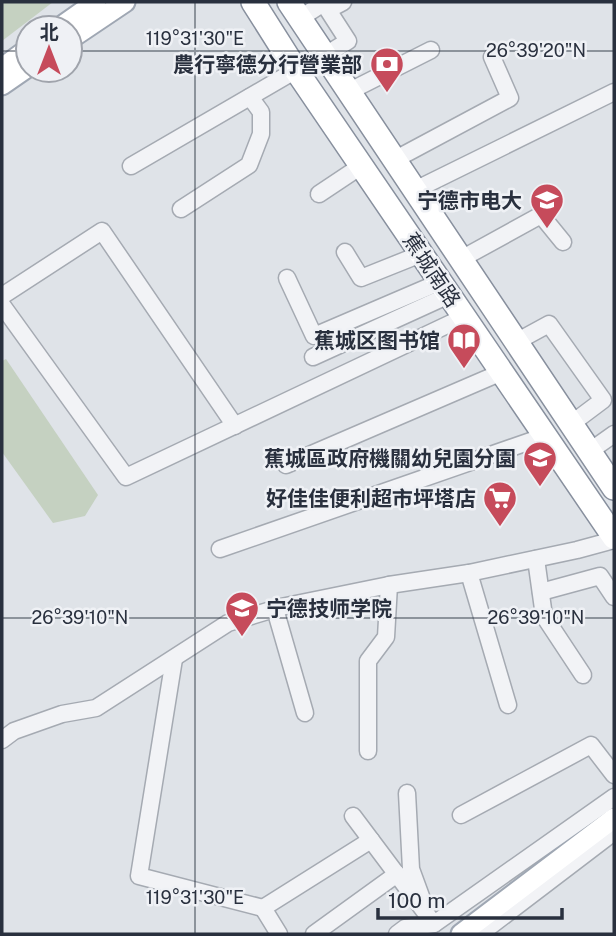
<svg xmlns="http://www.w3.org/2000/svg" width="616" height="936" viewBox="0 0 616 936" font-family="'Public Sans','Noto Sans SC',sans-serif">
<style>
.green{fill:#c5d1c1}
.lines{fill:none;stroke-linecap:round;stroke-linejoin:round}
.minor-casing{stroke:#a5aab2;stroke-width:19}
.major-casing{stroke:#9fa7b3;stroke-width:23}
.highway-casing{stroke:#88909e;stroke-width:26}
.minor{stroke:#f2f3f6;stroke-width:16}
.major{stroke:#fff;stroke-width:19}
.highway{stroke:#fff;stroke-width:23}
.ticks{fill:none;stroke:#29303e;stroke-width:2;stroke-opacity:0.45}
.labels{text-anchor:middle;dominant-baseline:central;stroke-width:5;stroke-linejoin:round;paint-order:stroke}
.poi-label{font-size:21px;font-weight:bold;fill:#29303e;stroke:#eff1f5;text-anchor:end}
.street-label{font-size:21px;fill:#29303e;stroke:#eff1f5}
.ticks-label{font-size:18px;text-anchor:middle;fill:#29303e;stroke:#eff1f5;stroke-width:5;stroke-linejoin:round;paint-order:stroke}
</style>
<rect width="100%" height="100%" fill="#dfe3e8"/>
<!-- green -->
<g class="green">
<polygon points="2,2 53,2 2,41"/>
<polygon points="6,359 98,495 85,516 53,523 2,452 2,361"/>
</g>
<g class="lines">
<!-- minor casing -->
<g class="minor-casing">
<g id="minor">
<polyline points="299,19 325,2"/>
<polyline points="324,56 348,41 328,10 343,2"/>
<polyline points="348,92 431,50"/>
<polyline points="394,160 510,98 492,57"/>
<polyline points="131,166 296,70"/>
<polyline points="415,190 614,92"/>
<polyline points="319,194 361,166"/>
<polyline points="181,209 249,165 261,134 261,112 250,97"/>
<polyline points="345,252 361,278 421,254"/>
<polyline points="461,259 541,215 563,242"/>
<polyline points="287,278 314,336 440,282"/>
<polyline points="2,296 102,231 235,426"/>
<polyline points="2,305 126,477 464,317"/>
<polyline points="516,342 549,324 603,400 571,424"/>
<polyline points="313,357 449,295"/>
<polyline points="590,451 614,434"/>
<polyline points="286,465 502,372"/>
<polyline points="220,549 545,436"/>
<polyline points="536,559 544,616 583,675"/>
<polyline points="469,573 508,705"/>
<polyline points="541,592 600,576 614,597"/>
<polyline points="275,609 305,713"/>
<polyline points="174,659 139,876 263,908"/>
<polyline points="2,740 14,731 62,714 96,708 228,623 281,607 389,585 469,573 577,550 614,540"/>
<polyline points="368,751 368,661 386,637 389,585"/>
<polyline points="407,793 411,869 422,899"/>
<polyline points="461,815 591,745 614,775"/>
<polyline points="353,816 434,924 614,797"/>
<polyline points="279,934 263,908 371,840"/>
<polyline points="314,934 397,874"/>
<polyline points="397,934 405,928 434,924"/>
<polyline points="480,934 614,832"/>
</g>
</g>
<!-- major casing -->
<g class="major-casing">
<g id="major">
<polyline points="59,28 96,2"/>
<polyline points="70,39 125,2"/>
<polyline points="2,68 28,49"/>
<polyline points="2,85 28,67"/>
<polyline points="461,934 614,818"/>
</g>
</g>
<!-- highway casing -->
<g class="highway-casing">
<g id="highway">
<polyline points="253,2 296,70 614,537"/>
<polyline points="289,2 614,488"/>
</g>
</g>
<!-- minor -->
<use href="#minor" class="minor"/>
<!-- major -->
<use href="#major" class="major"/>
<!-- highway -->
<use href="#highway" class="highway"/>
</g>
<!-- ticks -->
<path class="ticks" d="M195 2V934M2 51H28M70 51H614M2 618H614"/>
<!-- icons -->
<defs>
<g id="bank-pin" transform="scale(1.75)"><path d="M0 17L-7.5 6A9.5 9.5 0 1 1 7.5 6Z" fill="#c64b5b" stroke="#eff1f5"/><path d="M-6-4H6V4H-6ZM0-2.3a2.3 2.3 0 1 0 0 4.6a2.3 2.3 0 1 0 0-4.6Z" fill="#fff"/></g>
<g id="school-pin" transform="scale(1.75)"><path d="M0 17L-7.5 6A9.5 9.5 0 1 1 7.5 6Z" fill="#c64b5b" stroke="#eff1f5"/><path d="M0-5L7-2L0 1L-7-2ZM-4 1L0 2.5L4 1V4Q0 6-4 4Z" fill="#fff"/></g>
<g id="library-pin" transform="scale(1.75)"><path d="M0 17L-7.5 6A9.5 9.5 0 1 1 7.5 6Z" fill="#c64b5b" stroke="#eff1f5"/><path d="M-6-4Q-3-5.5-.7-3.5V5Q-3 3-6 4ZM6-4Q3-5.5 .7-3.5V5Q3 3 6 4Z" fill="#fff"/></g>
<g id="supermarket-pin" transform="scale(1.75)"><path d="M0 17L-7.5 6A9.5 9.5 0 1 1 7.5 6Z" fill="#c64b5b" stroke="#eff1f5"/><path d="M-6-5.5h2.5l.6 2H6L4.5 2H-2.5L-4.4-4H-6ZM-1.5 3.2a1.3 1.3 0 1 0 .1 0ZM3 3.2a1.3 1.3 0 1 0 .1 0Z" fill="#fff"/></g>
</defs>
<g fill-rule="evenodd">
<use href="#bank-pin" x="387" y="64"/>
<use href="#school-pin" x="547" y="200"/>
<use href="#library-pin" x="464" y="340"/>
<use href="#school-pin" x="540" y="458"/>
<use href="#supermarket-pin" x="500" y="498"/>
<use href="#school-pin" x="242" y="608"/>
</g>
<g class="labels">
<!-- poi labels -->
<g class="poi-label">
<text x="362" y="64">農行寧德分行營業部</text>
<text x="522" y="200">宁德市电大</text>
<text x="440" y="340">蕉城区图书馆</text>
<text x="516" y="458">蕉城區政府機關幼兒園分園</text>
<text x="476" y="498">好佳佳便利超市坪塔店</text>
<text x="266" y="608" text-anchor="start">宁德技师学院</text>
</g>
<!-- street labels -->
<g class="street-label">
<text transform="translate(432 270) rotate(56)">蕉城南路</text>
</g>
</g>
<g class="ticks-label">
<text x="195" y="45">119°31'30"E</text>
<text x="536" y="57">26°39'20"N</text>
<text x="80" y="624">26°39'10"N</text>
<text x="536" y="624">26°39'10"N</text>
<text x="195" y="904">119°31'30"E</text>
</g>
<!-- border -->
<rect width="616" height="936" fill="none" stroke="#29303e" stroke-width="7"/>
<!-- north arrow -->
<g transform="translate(49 49)"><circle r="33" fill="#eff1f5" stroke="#a0a4ac" stroke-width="2"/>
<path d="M0-5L12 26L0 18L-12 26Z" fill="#c64b5b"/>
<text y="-10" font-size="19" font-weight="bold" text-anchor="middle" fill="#29303e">北</text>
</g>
<!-- scale -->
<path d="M378 908v10h184v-10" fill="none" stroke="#29303e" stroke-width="3.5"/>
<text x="388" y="908" font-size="21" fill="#29303e" stroke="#eff1f5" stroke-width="5" paint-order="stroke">100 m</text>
</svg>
